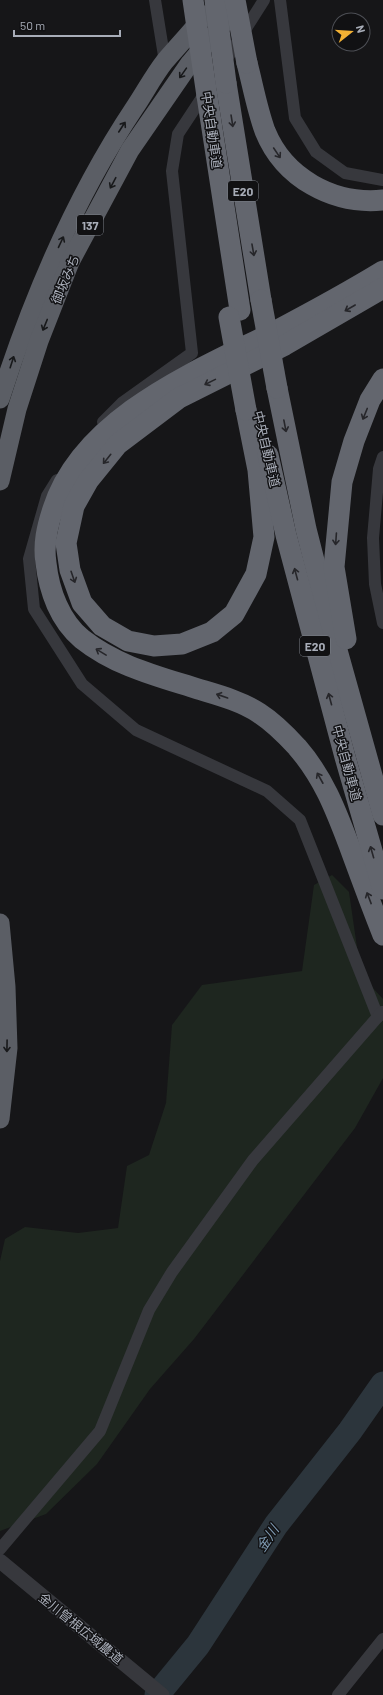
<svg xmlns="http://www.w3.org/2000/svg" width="383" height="1695" viewBox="0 0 383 1695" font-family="Barlow,'Noto Sans JP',sans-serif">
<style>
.green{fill:#1e261f}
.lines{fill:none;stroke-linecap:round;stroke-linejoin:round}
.river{stroke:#2c353c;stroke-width:25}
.minor{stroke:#37383d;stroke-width:12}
.tertiary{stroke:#37383d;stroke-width:15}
.trunk{stroke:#5b5e65;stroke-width:19}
.motorway{stroke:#63666e;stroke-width:21}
.motorway-bridge{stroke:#63666e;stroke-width:21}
.oneway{stroke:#18191b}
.oneway2{stroke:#26262a}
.labels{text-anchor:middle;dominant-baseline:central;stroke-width:3;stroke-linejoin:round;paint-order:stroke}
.shield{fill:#111113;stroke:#7b7e86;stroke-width:1}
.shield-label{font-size:12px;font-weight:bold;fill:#a8adb8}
.street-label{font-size:13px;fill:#a8adb8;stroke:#111113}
.water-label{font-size:14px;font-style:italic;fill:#7f9bb3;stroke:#111113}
</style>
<rect width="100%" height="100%" fill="#161618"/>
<!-- green -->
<polygon class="green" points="332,875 349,892 361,975 383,999 383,1078 355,1128 194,1339 150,1389 97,1464 46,1514 0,1531 0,1261 5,1239 25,1227 78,1233 118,1228 127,1166 149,1155 166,1103 172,1025 202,985 302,971 314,885"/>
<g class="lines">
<!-- river -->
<polyline class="river" points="157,1695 198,1645 276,1525 350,1431 383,1384"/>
<!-- minor -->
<g class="minor">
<polyline points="155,0 165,62"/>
<polyline points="280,0 295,118 316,152 345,173 383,180"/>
<polyline points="224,63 264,0"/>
<polyline points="103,422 122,403 192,353 172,171 178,134 207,90"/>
<polyline points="383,457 379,469 373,538 375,584 383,623"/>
<polyline points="57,480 47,496 29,559 34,609 82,684 136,730 267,791 300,820 378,1017"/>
<polyline points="0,1549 100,1431 149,1310 172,1272 253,1160 382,1012"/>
<polyline points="338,1695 383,1639"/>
</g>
<!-- tertiary -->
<polyline class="tertiary" points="0,1561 162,1695"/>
<!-- trunk -->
<g class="trunk">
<path d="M0 399C33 296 75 197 135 107 145 92 154 75 165 61 178 46 192 31 205 15"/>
<polyline points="0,481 17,409 39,341 70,262 130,150 190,63 227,19"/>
<polyline points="0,923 6,987 8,1048 0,1119"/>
</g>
<!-- motorway -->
<g class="motorway">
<path d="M247 63C253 86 257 109 265 131 284 178 333 205 383 200"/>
<polyline points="226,83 261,300"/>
<polyline points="207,96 240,310"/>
<path d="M383 271C347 293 310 313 272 333 194 372 82 418 53 509 47 527 43 544 46 563 49 591 60 621 82 639 116 666 157 676 198 689 218 695 241 701 259 713 273 722 286 735 297 747 323 777 335 808 349 845 360 875 371 905 383 935"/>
<polyline points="277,388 306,529 335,643 383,815"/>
<polyline points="246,410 258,470 264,537 256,574 234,614 212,632 182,644 154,646 128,641 102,626 82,603 70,570 66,543 74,506 88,481 118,444 179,398 285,345 383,288"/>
<polyline points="268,455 286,535 345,757 383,889"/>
<polyline points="346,639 334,567 342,482 354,441 370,400 383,379"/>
</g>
<!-- motorway-bridge -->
<g class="motorway-bridge">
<polyline points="193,0 207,96"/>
<polyline points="215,0 226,83"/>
<polyline points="235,0 247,63"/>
<polyline points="261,300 277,388"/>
<polyline points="229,317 246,410"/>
</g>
</g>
<!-- one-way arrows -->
<defs><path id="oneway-shaft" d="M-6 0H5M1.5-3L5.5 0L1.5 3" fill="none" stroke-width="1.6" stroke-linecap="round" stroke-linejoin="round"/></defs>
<g class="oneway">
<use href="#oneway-shaft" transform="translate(183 73) rotate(125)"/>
<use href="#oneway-shaft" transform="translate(122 127) rotate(-57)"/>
<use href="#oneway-shaft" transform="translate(113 183) rotate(118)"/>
<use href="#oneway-shaft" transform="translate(61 242) rotate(-65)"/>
<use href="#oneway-shaft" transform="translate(45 325) rotate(112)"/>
<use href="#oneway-shaft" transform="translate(12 362) rotate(-72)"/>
<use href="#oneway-shaft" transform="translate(7 1046) rotate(91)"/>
</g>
<g class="oneway2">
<use href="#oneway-shaft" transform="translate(232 121) rotate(81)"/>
<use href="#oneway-shaft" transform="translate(277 153) rotate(56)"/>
<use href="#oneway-shaft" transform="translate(253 250) rotate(80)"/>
<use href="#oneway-shaft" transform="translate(350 308) rotate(150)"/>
<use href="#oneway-shaft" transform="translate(210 382) rotate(154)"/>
<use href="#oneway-shaft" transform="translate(365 414) rotate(112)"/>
<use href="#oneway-shaft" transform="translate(285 426) rotate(79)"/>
<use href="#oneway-shaft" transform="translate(107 459) rotate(129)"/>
<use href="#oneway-shaft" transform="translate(336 539) rotate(94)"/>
<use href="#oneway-shaft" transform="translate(296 574) rotate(-105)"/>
<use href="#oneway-shaft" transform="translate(73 577) rotate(71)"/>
<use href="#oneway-shaft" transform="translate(101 652) rotate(-149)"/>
<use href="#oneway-shaft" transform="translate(222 696) rotate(-161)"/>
<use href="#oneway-shaft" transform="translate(330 699) rotate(-105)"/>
<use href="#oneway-shaft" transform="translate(320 778) rotate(-119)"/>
<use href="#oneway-shaft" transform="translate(372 852) rotate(-106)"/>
<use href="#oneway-shaft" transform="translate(369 898) rotate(-111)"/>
</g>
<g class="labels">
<!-- shield labels -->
<g class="shield">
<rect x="228" y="181" width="30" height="20" rx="3"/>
<rect x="77" y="215" width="26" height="20" rx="3"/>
<rect x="300" y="636" width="30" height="20" rx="3"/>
</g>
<g class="shield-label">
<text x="243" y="191">E20</text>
<text x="90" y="225">137</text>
<text x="315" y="646">E20</text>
</g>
<!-- street labels -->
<g class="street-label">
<text transform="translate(212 130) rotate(82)">中央自動車道</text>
<text transform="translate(65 279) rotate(-67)">御坂みち</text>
<text transform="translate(267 449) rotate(77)">中央自動車道</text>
<text transform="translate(347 763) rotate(75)">中央自動車道</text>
<text transform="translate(81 1628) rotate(39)">金川曽根広域農道</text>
</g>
<!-- water labels -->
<g class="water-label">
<text transform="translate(267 1538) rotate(-56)">金川</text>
</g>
</g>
<!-- north arrow -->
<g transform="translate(351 32) rotate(73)"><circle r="19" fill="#111113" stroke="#4d4f55"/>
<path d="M0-3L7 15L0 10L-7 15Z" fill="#f2b134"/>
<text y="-6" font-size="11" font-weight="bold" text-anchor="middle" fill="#a8adb8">N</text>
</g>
<!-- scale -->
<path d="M14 30v6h106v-6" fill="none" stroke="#a8adb8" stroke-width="2"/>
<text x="20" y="30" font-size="12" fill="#a8adb8" stroke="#111113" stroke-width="3" paint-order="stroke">50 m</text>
</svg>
